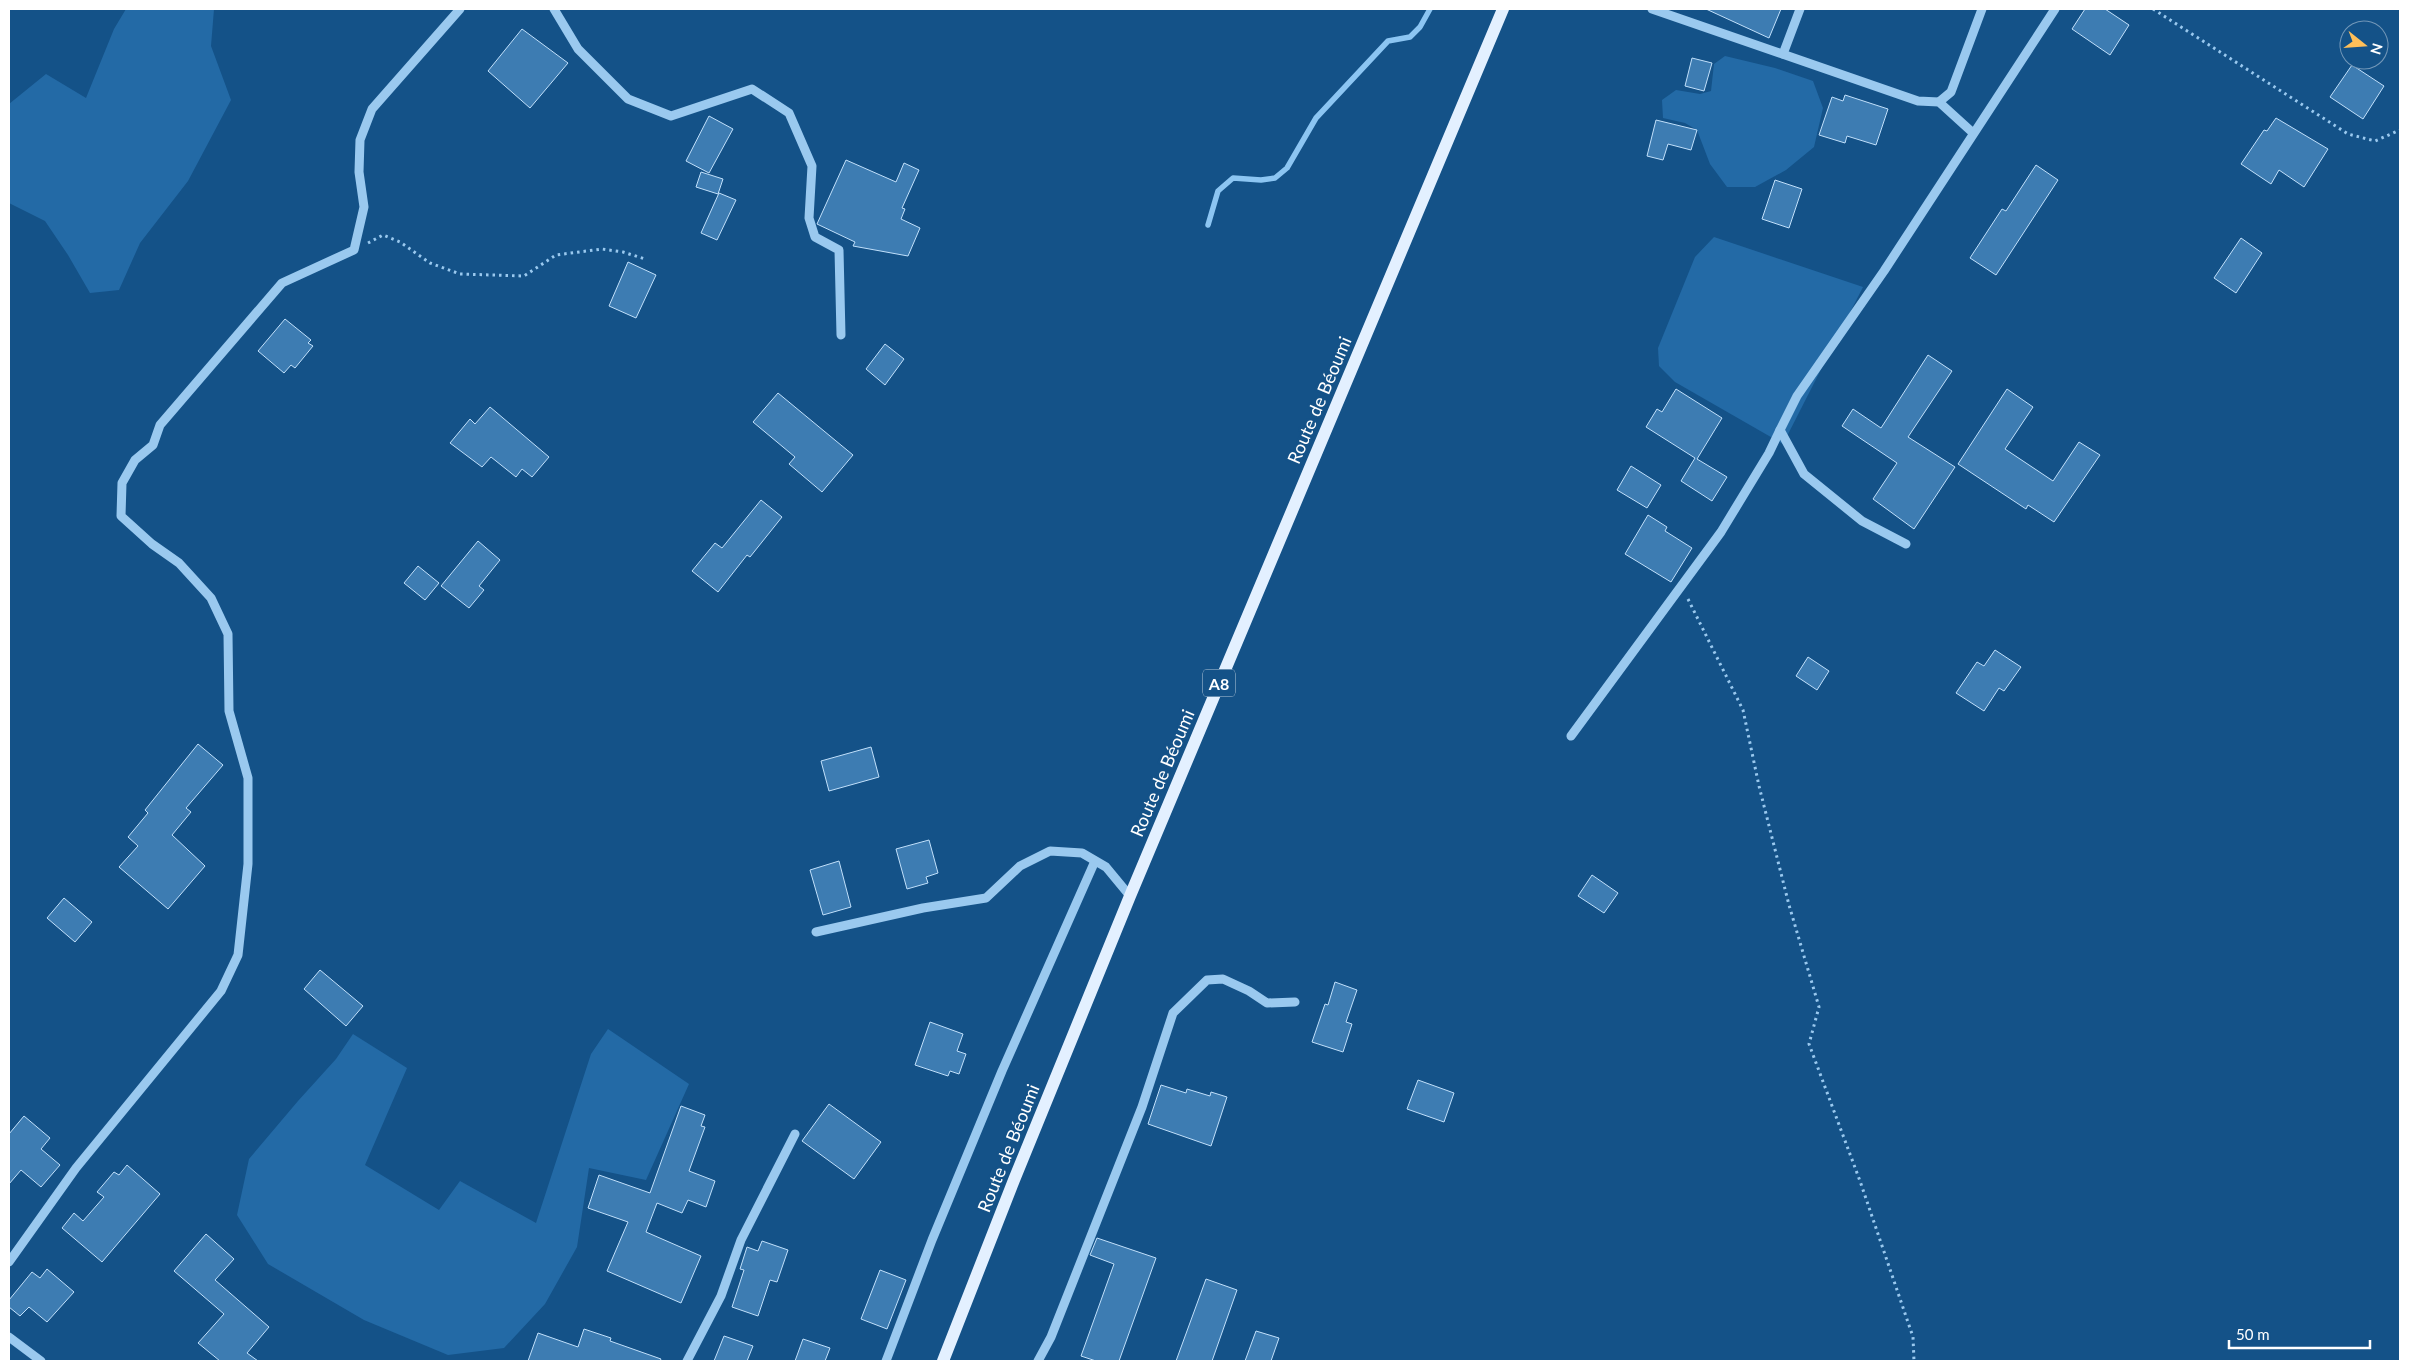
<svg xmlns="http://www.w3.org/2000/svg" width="2409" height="1370" viewBox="0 0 2409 1370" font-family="Lato,sans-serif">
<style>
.green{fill:#236aa6}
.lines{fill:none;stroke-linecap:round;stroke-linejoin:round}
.stream{stroke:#8cc5f2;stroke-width:5.5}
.building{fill:#3d7cb2;stroke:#c1e0fb}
.path{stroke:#9ac9ef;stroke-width:3;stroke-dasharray:2.5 4;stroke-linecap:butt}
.minor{stroke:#9ac9ef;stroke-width:9}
.major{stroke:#e3f0ff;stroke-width:12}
.labels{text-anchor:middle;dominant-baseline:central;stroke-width:5;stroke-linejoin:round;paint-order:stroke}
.shield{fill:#145288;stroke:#b8cbdb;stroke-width:1}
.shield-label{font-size:16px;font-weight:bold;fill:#fff}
.street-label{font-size:18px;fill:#fff;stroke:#145288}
</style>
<rect width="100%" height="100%" fill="#145288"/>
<!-- green -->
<g class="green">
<polygon points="126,9 214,9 211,46 231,100 188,181 140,243 119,290 90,293 68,255 45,221 9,203 9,104 46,74 86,98 114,29"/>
<polygon points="1725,56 1775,68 1813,81 1823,108 1814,147 1786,170 1755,187 1727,187 1710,164 1697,130 1685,123 1663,118 1662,100 1676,90 1700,94 1711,91 1714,64"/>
<polygon points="1714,237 1863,287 1783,444 1675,382 1659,366 1658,348 1695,257"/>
<polygon points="608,1029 689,1084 646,1180 589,1168 577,1247 545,1304 504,1348 448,1355 364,1320 268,1264 237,1215 249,1159 298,1101 336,1059 353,1034 407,1068 365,1165 439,1210 460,1181 536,1223 591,1054"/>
</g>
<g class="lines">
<!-- stream -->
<polyline class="stream" points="1208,225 1218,191 1233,178 1261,180 1275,178 1287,168 1316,118 1388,41 1410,37 1420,27 1430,9"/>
</g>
<!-- building -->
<g class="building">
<polygon points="1706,9 1781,9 1769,38"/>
<polygon points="2085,9 2105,9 2129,25 2110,55 2072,29"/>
<polygon points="522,29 568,63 530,108 488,71"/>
<polygon points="1692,58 1712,63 1704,91 1685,86"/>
<polygon points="2352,65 2384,86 2363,119 2330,97"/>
<polygon points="1845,95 1888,109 1876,145 1847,136 1845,143 1819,135 1832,97 1843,101"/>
<polygon points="709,116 733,129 709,173 686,161"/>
<polygon points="2276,118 2328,149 2304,187 2279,170 2271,184 2241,164 2264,130 2267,131"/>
<polygon points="1656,120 1697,130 1691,150 1668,144 1663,160 1647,156"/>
<polygon points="846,160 896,182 904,163 919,170 902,208 905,209 901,219 920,228 908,256 853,246 855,242 817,224"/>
<polygon points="2036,165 2058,180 1996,275 1970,258 2002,209 2006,211"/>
<polygon points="701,172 723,179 718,194 696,187"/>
<polygon points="1775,180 1802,189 1789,228 1762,219"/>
<polygon points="719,193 736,200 717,240 701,233"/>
<polygon points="2241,238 2262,253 2236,293 2214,278"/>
<polygon points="628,262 656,275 636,318 609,306"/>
<polygon points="285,319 311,340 308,343 313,346 295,368 291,365 284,373 258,351"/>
<polygon points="885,344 904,359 885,385 866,369"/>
<polygon points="1928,355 1952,371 1908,437 1955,467 1914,529 1873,499 1897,463 1842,426 1853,409 1881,428"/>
<polygon points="1676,389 1722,418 1697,459 1727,477 1712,501 1681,481 1695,458 1646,427 1657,409 1662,412"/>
<polygon points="2007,389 2033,407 2005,449 2053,481 2079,442 2100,455 2054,522 2028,505 2026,509 1958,464"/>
<polygon points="778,393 853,455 822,492 789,464 795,457 753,422"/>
<polygon points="490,407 549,457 532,477 522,469 516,477 491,457 482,467 450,443 470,419 475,424"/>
<polygon points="1631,466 1661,485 1647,508 1617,490"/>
<polygon points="761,500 782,517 750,557 747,555 718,592 692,571 715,543 722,548"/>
<polygon points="1648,515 1667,527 1665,531 1692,548 1671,582 1625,554"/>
<polygon points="478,541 500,560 479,586 484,590 469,608 441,586"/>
<polygon points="418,566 439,583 425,600 404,583"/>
<polygon points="1995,650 2021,667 2004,691 1999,688 1984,711 1956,693 1977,662 1984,666"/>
<polygon points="1808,657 1829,671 1817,690 1796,676"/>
<polygon points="198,744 223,765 186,808 191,812 172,835 205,866 168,909 119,867 138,846 128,837 148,813 145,810"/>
<polygon points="871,747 879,777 829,791 821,761"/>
<polygon points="929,840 938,873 926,877 928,883 907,889 896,849"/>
<polygon points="839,861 851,907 823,915 810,870"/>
<polygon points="1592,875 1618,893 1604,913 1578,896"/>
<polygon points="64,898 92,922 75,942 47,918"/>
<polygon points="320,970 363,1006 346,1026 304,989"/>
<polygon points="1335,982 1357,990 1346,1022 1352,1024 1343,1052 1312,1042 1325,1004 1328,1005"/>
<polygon points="930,1022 963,1034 957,1051 966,1054 959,1074 950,1071 948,1076 915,1065"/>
<polygon points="1418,1080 1454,1093 1444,1122 1407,1109"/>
<polygon points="1161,1085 1186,1093 1187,1089 1210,1096 1211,1092 1227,1097 1211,1146 1148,1124"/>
<polygon points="829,1104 881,1142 854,1179 802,1141"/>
<polygon points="681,1106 705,1115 701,1126 705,1127 689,1171 715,1181 706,1207 688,1200 682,1213 657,1203 646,1232 701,1256 681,1303 607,1271 628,1222 588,1208 599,1175 650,1193"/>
<polygon points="24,1116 50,1138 41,1149 60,1165 41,1187 21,1170 9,1184 9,1134"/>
<polygon points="127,1165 160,1194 102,1262 62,1228 74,1213 83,1221 104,1197 97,1192 114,1172 119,1175"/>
<polygon points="206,1234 234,1259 215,1280 269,1327 247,1353 258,1361 220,1361 198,1343 224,1314 174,1271"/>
<polygon points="1097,1238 1156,1258 1119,1361 1096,1361 1081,1356 1114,1264 1090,1255"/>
<polygon points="762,1241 788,1250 777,1282 770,1280 758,1316 732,1307 744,1270 740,1269 747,1247 758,1251"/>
<polygon points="47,1269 74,1292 47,1322 29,1307 20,1316 9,1307 9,1300 32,1272 40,1278"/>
<polygon points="880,1270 906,1280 887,1329 861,1319"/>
<polygon points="1206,1279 1237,1290 1212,1361 1176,1361"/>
<polygon points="584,1329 611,1338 610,1341 661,1359 660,1361 528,1361 538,1333 578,1347"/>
<polygon points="1256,1331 1279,1338 1271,1361 1245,1361"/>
<polygon points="724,1336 753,1346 747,1361 714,1361"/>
<polygon points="803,1339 830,1348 825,1361 795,1361"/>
</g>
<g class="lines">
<!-- path -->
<g class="path">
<polyline points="2153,9 2348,134 2375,141 2400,130"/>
<polyline points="368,243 383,235 400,242 430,263 460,274 524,276 556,255 602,249 623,252 645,259"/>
<polyline points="1688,599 1743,710 1759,786 1789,905 1819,1007 1809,1044 1860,1181 1913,1337 1914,1361"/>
</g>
<!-- minor -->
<g class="minor">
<polyline points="554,9 578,49 628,99 671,116 752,89 789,113 812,166 809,218 815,237 839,250 841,335"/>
<polyline points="1652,9 1918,101 1939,102 1972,132"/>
<polyline points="1783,54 1800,9"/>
<polyline points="1939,102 1951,92 1982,9"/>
<polyline points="1906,544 1862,521 1804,474 1780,430 1797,396 1884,271 2055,9"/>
<polyline points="1571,736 1721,532 1769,453 1780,430"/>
<polyline points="816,932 923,908 986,898 1020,866 1050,851 1082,853 1106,867 1130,896"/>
<polyline points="9,1262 76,1168 221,991 238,955 248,864 248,778 229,711 228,634 211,598 179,563 152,544 121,516 122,483 135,460 153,445 160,425 282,283 354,250 364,207 359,172 360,140 372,109 460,9"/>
<polyline points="9,1337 41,1361"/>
<polyline points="687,1361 721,1296 741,1240 795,1134"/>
<polyline points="886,1361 932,1240 1002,1071 1095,861"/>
<polyline points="1038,1361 1051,1337 1142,1107 1173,1013 1207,980 1223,979 1249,991 1267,1003 1295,1002"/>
</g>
<!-- major -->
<polyline class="major" points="943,1361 1014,1180 1130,896 1503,9"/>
</g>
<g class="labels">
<!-- shield labels -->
<rect class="shield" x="1203" y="669.5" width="32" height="27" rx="4"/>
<g class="shield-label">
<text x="1219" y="683">A8</text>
</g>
<!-- street labels -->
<g class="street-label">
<text transform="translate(1319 400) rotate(-67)">Route de Béoumi</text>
<text transform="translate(1162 773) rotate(-67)">Route de Béoumi</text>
<text transform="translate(1008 1148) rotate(-68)">Route de Béoumi</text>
</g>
</g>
<!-- border -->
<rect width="2409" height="1370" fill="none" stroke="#ffffff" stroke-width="20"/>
<!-- north arrow -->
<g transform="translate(2364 45) rotate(107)"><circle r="24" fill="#145288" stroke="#7297b8"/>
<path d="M0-4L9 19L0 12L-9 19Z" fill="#ffbf59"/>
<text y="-8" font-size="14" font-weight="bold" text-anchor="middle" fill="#ffffff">N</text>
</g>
<!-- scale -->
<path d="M2229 1340v8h141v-8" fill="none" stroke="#ffffff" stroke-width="2.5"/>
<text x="2236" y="1340" font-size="15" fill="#ffffff" stroke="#145288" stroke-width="4" paint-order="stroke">50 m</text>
</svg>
